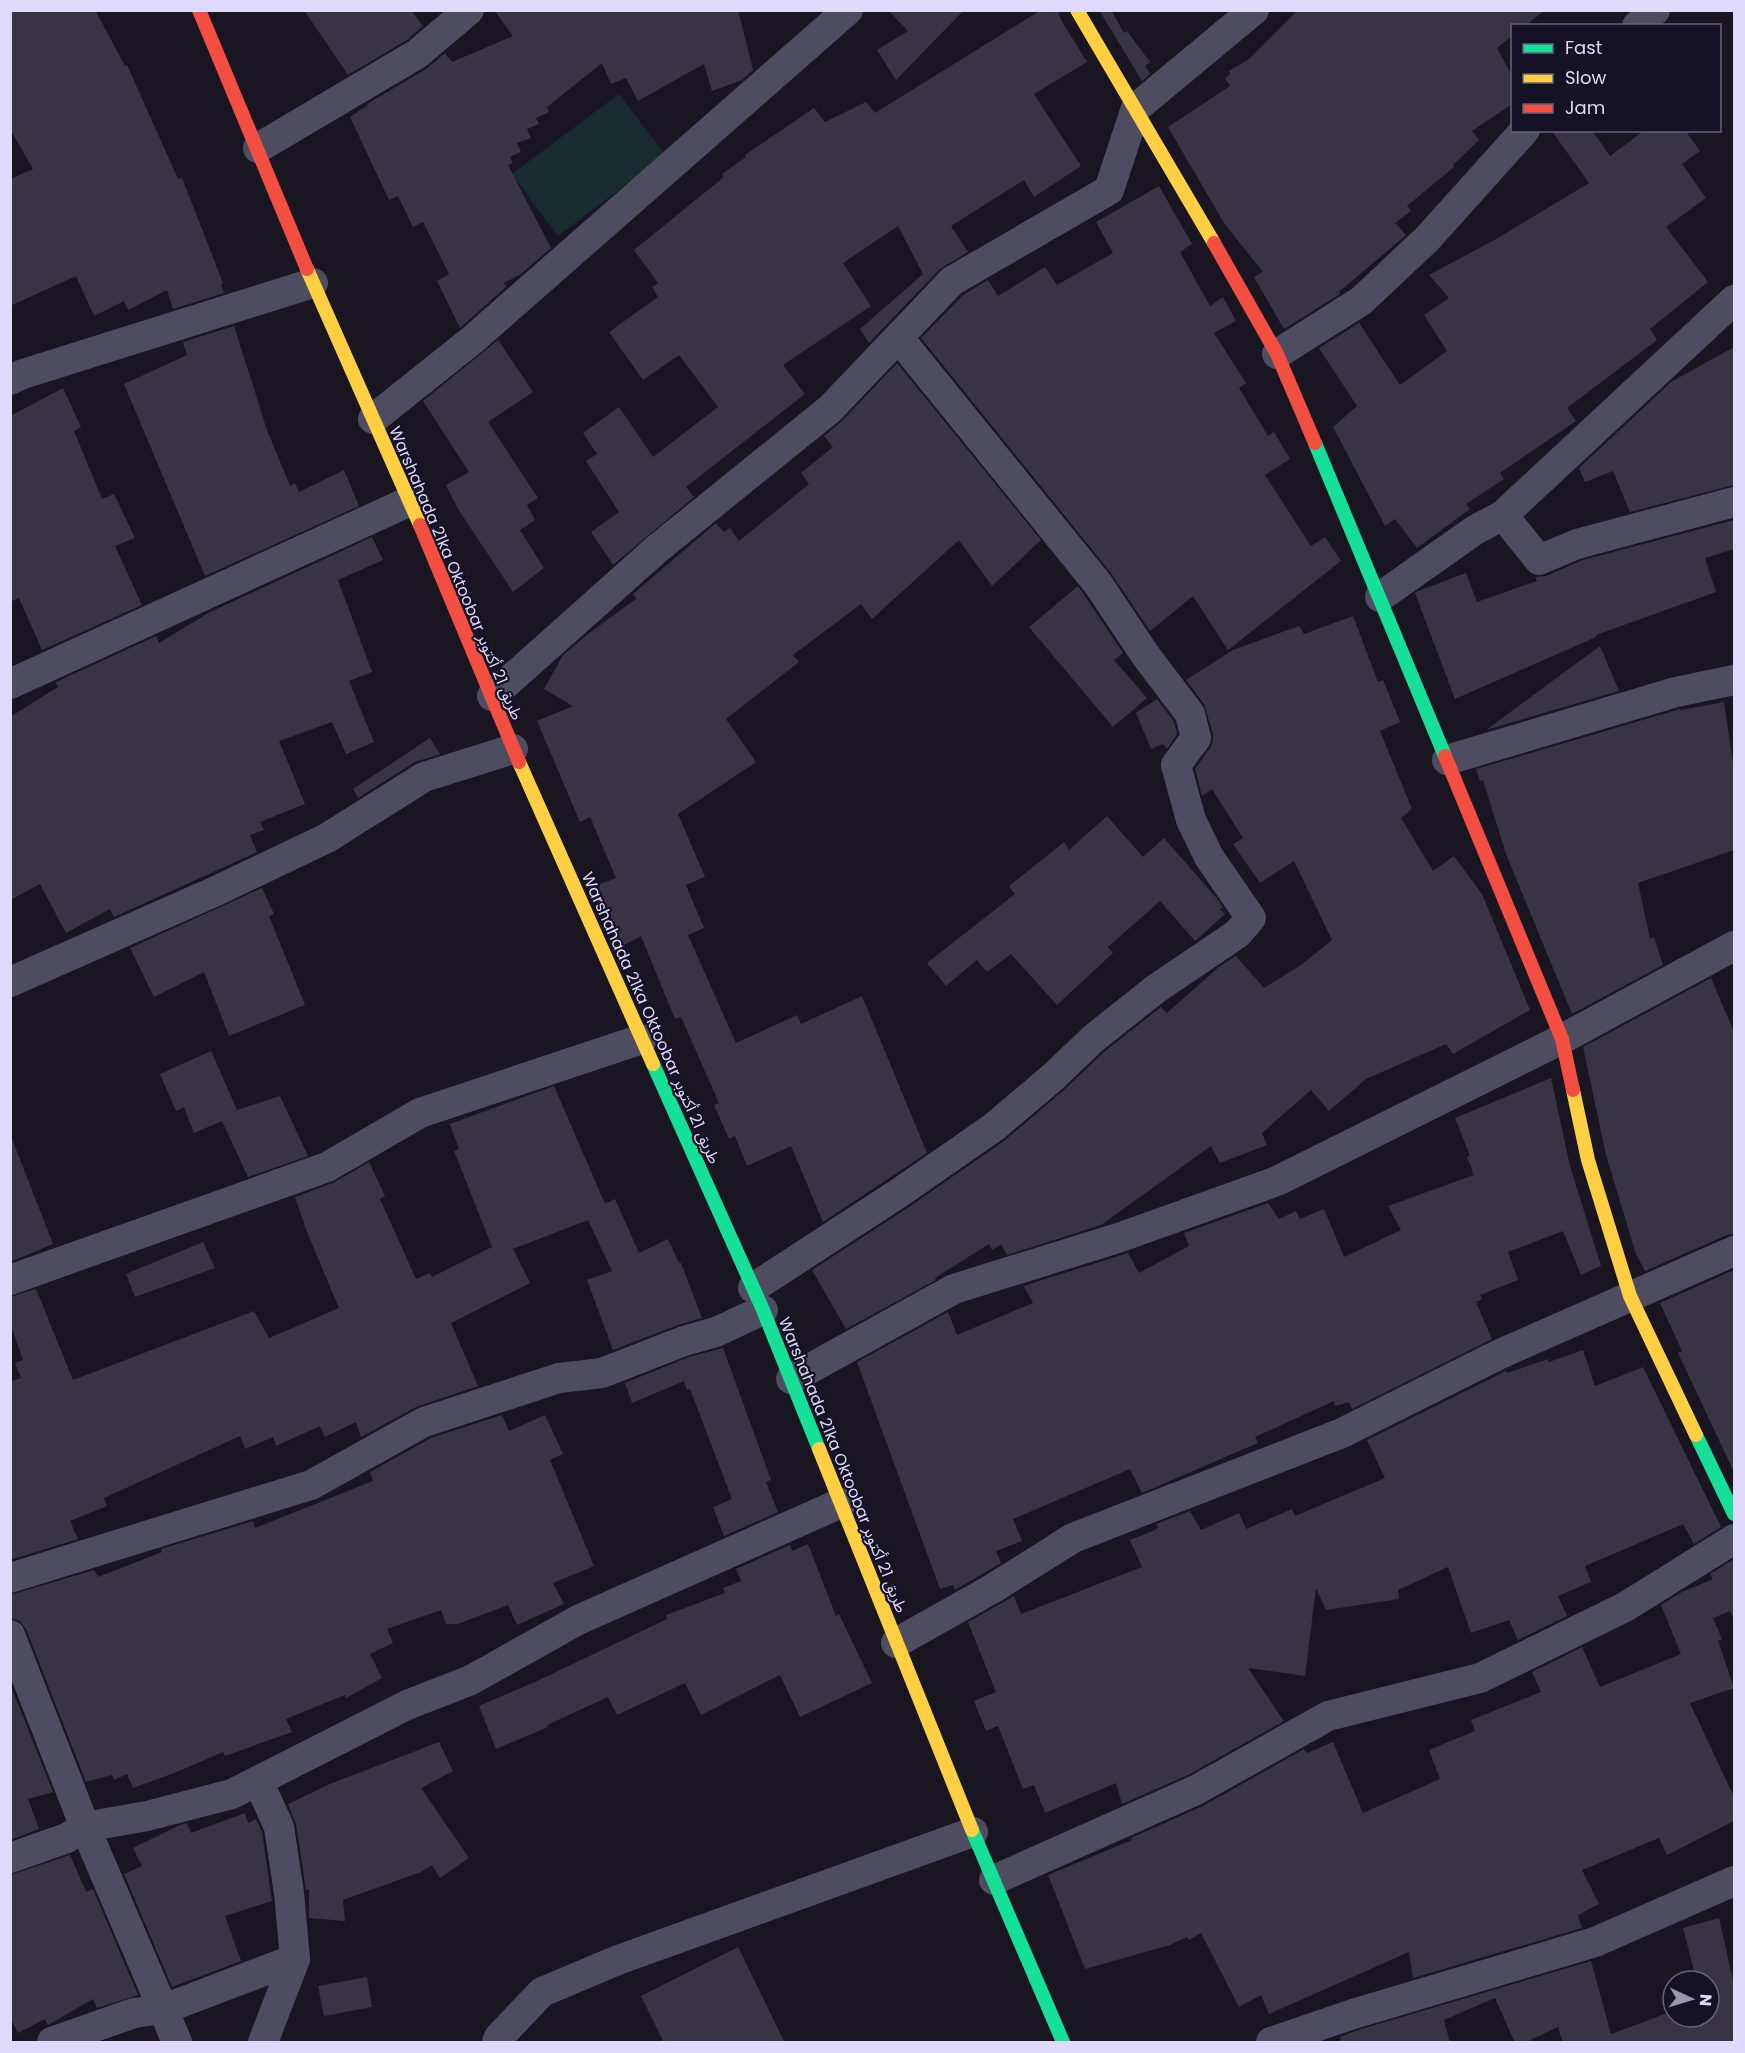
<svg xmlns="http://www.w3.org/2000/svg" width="1745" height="2053" viewBox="0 0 1745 2053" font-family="Poppins,'Noto Sans Arabic',sans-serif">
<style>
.green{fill:#162c2d}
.building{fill:#383444}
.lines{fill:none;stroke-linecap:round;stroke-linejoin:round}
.street{stroke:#4e4c61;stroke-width:30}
.fast{stroke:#16e098;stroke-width:14}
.slow{stroke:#ffcf43;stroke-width:14}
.jam{stroke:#f24e42;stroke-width:14}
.labels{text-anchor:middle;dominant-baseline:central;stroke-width:4.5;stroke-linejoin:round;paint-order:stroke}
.street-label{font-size:16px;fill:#dfdafc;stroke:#161226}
</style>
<rect width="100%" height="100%" fill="#191622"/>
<!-- green -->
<polygon class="green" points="619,94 665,155 558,236 512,174"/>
<!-- building -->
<g class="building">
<polygon points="10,10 95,10 125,66 127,65 178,179 182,178 223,283 221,284 224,293 173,309 167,290 128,310 124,301 94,316 76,276 10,306 10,179 33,169 10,129"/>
<polygon points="304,10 411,10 423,26 407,40 348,75"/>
<polygon points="494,10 738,10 753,70 742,80 712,91 704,64 638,101 626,78 611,84 602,63 547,107 549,112 536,118 539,124 527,129 531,138 517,143 521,152 510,157 513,163 508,165 551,248 521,274 504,283 506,287 460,328 437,281 449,274 423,222 413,227 398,196 389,200 350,117 368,105 367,104 426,69 445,53 452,62 513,36"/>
<polygon points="888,10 964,10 896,80 877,50 908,31"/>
<polygon points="1041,10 1058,10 1061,20 1087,62 1034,94 1081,166 1034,197 1024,180 951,226 968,252 940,269 869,343 860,329 923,274 898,226 843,263 871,306 783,365 805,394 686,487 694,497 613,565 591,532 619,512 586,461 597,454 583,433 619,407 653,457 718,407 679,355 643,380 609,332 658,297 652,287 658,283 634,250 724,177 722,174 746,157 745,155 814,108 825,122 866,102 875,113"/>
<polygon points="1099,10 1111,10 1124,33 1127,31 1150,62 1145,66 1150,74 1142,81"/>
<polygon points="1298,10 1545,10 1525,26 1512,26 1512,36 1497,48 1512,76 1512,104 1472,131 1479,140 1453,165 1454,167 1407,206 1411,211 1395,223 1406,235 1339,292 1340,294 1284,329 1254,277 1263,272 1224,223 1168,127 1230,86 1225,78 1230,74 1229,71 1249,59"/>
<polygon points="1551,130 1592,130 1610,156 1645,130 1685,130 1700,151 1682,164 1706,198 1666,227 1708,282 1650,329 1657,340 1567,408 1576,421 1500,473 1504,479 1466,504 1470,509 1417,548 1395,519 1385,526 1333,427 1357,406 1319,348 1359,323 1400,385 1447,351 1424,315 1449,298 1429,275 1498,238 1589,183"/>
<polygon points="1159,186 1192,244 1180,252 1210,306 1223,297 1236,321 1214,333 1246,383 1239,388 1268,436 1274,432 1290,459 1265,475 1311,546 1325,537 1341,561 1228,650 1193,596 1150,631 1111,573 921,338 963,295 988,280 998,296 1045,267 1057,285 1113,253 1096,222"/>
<polygon points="234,326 267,430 290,486 295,483 299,492 344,470 359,506 205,576 124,384 187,355 183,342"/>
<polygon points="498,340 533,392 488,422 538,498 527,505 535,520 520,530 544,568 513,592 458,509 446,485 469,472 423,401"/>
<polygon points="1734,347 1734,485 1630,512 1613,471 1585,482 1579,468 1671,382"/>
<polygon points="897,363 1041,540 992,586 959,540 872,619 861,604 793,655 799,662 726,719 756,762 678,814 705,877 686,885 704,928 688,935 736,1043 797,1015 801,1024 862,996 927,1153 823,1222 791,1146 747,1166 735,1136 729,1139 714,1105 719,1103 681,1017 675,1019 641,936 622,946 598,885 616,878 590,817 580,822 537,721 573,706 544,689 563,655 588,634 636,599 633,594 716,523 724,532 730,528 739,541 809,484 801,473 833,447 824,436 842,421"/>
<polygon points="63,388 81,427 74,431 102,499 114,494 135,538 115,546 142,605 42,650 19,598 10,602 10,416"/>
<polygon points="1734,520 1734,549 1705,558 1716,592 1596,635 1596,637 1455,699 1415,593 1418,591 1466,573 1477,602 1537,581 1535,577 1546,576 1583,560"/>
<polygon points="372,537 383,560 338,580 372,672 349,681 374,742 346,754 332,722 279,741 305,804 260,822 264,830 250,835 257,852 114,917 110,909 66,933 40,884 10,900 10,717 58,687 56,682 156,636 159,643 210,612"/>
<polygon points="1078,586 1123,653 1114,660 1147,698 1113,727 1029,627"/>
<polygon points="1353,616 1378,682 1383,680 1400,722 1380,731 1412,809 1401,818 1433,871 1454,856 1482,894 1530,1010 1453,1054 1446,1044 1366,1079 1329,1111 1311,1090 1262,1133 1267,1145 1220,1163 1211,1146 1101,1225 1007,1255 1001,1244 992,1250 989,1244 935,1278 936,1280 846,1329 812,1270 909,1207 1004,1141 1064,1090 1105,1051 1161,1007 1167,1013 1220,966 1236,956 1264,988 1301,965 1332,940 1294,861 1260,883 1233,844 1243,838 1212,789 1202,796 1195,769 1210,748 1213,741 1213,734 1204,704 1186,680 1233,650 1299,626 1304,634"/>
<polygon points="1600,646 1619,691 1486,730"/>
<polygon points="1157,699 1174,722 1177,734 1167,749 1163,744 1151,749 1136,713"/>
<polygon points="1724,702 1734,770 1734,850 1638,883 1650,939 1654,937 1663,965 1572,1014 1506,854 1483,780 1480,781 1476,769 1680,709 1681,710"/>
<polygon points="430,738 440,754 415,762 358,798 353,789"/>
<polygon points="1107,816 1143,857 1164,838 1219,901 1223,908 1220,909 1225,914 1195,941 1160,901 1108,947 1113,953 1057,1005 1011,954 987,972 977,960 946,986 927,963 1015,894 1009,886 1064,842 1069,850"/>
<polygon points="262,888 274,914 269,916 305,1005 229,1036 204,972 154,997 130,948"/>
<polygon points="1711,978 1734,1032 1734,1234 1727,1235 1645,1271 1636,1254 1606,1155 1583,1047"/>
<polygon points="211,1051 237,1110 280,1096 308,1156 248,1177 222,1121 194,1133 184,1107 176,1111 160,1074"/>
<polygon points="1551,1078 1570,1166 1601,1266 1581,1275 1563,1231 1508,1252 1518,1280 1480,1295 1482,1299 1476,1302 1492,1339 1352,1409 1349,1402 1335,1406 1334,1401 1255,1437 1258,1443 1142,1493 1130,1469 1013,1519 1022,1541 996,1551 1001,1563 955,1590 953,1585 940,1589 857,1362 948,1312 957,1335 1033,1303 1024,1286 1039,1281 1128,1253 1139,1273 1189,1246 1184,1233 1268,1203 1279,1219 1296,1211 1300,1219 1324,1209 1344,1257 1401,1230 1388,1206 1474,1175 1467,1157 1470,1156 1455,1118"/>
<polygon points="554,1086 605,1204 615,1199 639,1253 668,1239 679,1263 681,1263 702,1318 678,1325 613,1350 587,1280 612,1271 588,1220 513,1249 530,1283 451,1323 478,1386 416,1407 361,1437 356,1422 325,1437 320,1426 276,1446 273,1437 245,1449 240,1436 104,1498 107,1506 70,1521 78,1539 10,1560 10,1382 21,1378 15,1363 23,1360 10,1323 10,1297 36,1289 73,1380 254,1311 269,1338 339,1308 307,1232 295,1197 333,1183 369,1162 385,1196 380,1199 416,1279 430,1273 432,1277 492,1247 454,1151 459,1149 450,1124"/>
<polygon points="12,1139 53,1244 10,1262 10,1140"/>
<polygon points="203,1242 215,1268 135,1297 126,1274"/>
<polygon points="1734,1270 1734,1472 1678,1353 1682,1351 1660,1303"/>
<polygon points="723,1348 771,1480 766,1482 778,1512 724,1536 713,1507 732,1499 690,1389 687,1390 684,1381 632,1403 625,1383 689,1357"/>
<polygon points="1583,1350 1595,1386 1643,1367 1721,1527 1694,1544 1683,1524 1585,1566 1591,1582 1558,1596 1567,1616 1518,1640 1509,1620 1471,1633 1448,1567 1398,1590 1399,1599 1326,1610 1316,1588 1305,1676 1248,1668 1284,1721 1188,1775 1122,1804 1116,1783 1045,1813 1034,1785 1023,1789 998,1726 986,1731 974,1701 996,1692 968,1622 1014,1596 1021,1614 1142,1567 1130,1540 1155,1530 1158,1527 1156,1524 1190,1511 1201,1530 1239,1513 1246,1529 1292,1509 1295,1516 1385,1478 1367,1440 1506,1371 1507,1373 1548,1359 1549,1362"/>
<polygon points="502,1415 509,1431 545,1415 563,1454 550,1460 594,1566 553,1583 564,1604 517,1625 508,1605 458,1624 446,1624 441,1610 387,1629 393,1643 370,1654 382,1678 346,1698 345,1695 286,1719 292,1732 225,1756 223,1752 174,1773 133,1788 127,1774 114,1780 112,1775 86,1782 26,1629 20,1621 10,1618 10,1595 94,1570 98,1577 162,1552 161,1549 253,1521 255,1528 373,1481 370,1472 431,1438"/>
<polygon points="808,1544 836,1616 839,1614 872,1683 800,1717 780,1675 701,1715 685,1683 617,1715 608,1697 547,1725 548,1727 496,1749 479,1706 537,1681 667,1619 666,1615 725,1593 723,1588 741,1581 736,1569 790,1545 792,1551"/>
<polygon points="1734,1559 1734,1620 1730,1611 1713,1618 1722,1639 1718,1641 1734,1688 1690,1703 1734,1797 1734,1821 1667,1855 1659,1838 1582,1870 1599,1904 1578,1915 1582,1928 1413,1978 1409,1952 1269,2014 1261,1995 1239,2007 1201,1933 1189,1940 1187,1937 1170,1945 1085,1969 1048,1875 1132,1840 1131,1838 1203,1806 1304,1749 1307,1753 1333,1742 1363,1813 1440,1779 1429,1750 1475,1731 1471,1720 1541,1692 1532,1672 1582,1647 1600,1687 1681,1654 1661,1605 1682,1592 1713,1579 1710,1574"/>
<polygon points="10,1684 53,1792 28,1799 39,1829 10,1840"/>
<polygon points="439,1742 453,1771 421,1788 469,1858 440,1878 432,1865 421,1872 343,1900 345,1921 309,1918 309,1889 306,1890 296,1824 288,1804 330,1784"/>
<polygon points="245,1813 248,1823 256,1819 262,1832 272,1901 225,1916 241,1961 172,1987 124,1874 142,1866 133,1848 180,1825 187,1823 191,1833"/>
<polygon points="70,1855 86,1892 93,1889 138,1995 97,2008 93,1999 48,2025 45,2019 18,2033 10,2017 10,1875"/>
<polygon points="1719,1918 1734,1985 1734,2043 1563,2043 1558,2027 1524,2043 1515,2043 1495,1998 1444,2020 1450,2043 1341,2043 1340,2037 1358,2030 1591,1961 1611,2034 1673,2011 1673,2017 1709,2017 1709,1981 1689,1981 1696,1978 1683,1928"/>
<polygon points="738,1947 785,2043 664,2043 641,1996"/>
<polygon points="367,1977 372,2007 324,2016 318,1986"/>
</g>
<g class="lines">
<!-- street -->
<g class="street">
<polyline points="1637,26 1655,10"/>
<polyline points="258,148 417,54 469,10"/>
<polyline points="1277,354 1361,301 1427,239 1525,130"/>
<polyline points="10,380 23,374 313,283"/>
<polyline points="373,419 471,341 848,10"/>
<polyline points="1503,515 1539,560 1577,544 1734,502"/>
<polyline points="1380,597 1475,530 1503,515 1734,300"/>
<polyline points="10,684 410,501"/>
<polyline points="492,696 658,548 830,409 952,281 1109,190 1136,108 1254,10"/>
<polyline points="1447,760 1676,692 1734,680"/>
<polyline points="10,982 216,891 327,838 424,777 513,749"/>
<polyline points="10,1280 327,1167 420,1113 642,1039"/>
<polyline points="753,1288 899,1193 994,1127 1053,1077 1094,1038 1157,988 1237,934 1251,918 1209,857 1191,820 1176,765 1196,738 1190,714 1146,656 1098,584 902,342 900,336"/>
<polyline points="791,1379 954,1289 1121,1237 1277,1181 1562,1039 1734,946"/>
<polyline points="10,1578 311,1485 424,1422 559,1378 602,1373 684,1341 716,1332 763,1310"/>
<polyline points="10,1635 85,1827 177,2042"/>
<polyline points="896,1643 992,1589 1073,1538 1342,1433 1500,1354 1734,1251"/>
<polyline points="258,1781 279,1827 289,1893 295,1959 263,2042"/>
<polyline points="10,1858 67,1838 85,1827 147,1816 232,1794 407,1705 471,1680 578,1620 841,1503"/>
<polyline points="994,1880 1196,1790 1328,1716 1480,1678 1625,1607 1734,1539"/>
<polyline points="52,2042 134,2013 164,2009 295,1959"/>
<polyline points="497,2042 499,2037 542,1992 618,1960 973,1832"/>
<polyline points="1271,2042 1353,2014 1595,1942 1734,1881"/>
</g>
<!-- fast -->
<g class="fast">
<polyline points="1315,443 1445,756"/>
<polyline points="653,1064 763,1310 819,1449"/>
<polyline points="1696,1435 1734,1514"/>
<polyline points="972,1830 1063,2042"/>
</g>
<!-- slow -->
<g class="slow">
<polyline points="1077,10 1214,243"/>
<polyline points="307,269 420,525"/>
<polyline points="519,762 653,1064"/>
<polyline points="1573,1090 1588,1160 1630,1296 1696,1435"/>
<polyline points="819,1449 972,1830"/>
</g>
<!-- jam -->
<g class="jam">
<polyline points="199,10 307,269"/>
<polyline points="1214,243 1277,354 1315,443"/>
<polyline points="420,525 519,762"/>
<polyline points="1445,756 1562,1039 1573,1090"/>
</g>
</g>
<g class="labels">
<!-- street labels -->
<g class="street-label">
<text transform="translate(456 573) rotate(67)">Warshahada 21ka Oktoobar طريق 21 أكتوبر</text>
<text transform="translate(651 1018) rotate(66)">Warshahada 21ka Oktoobar طريق 21 أكتوبر</text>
<text transform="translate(843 1465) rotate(68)">Warshahada 21ka Oktoobar طريق 21 أكتوبر</text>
</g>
</g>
<!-- border -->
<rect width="1745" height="2053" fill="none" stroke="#dfdafc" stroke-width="24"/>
<!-- legend -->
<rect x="1511" y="24" width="210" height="108" fill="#161226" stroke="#66627c" stroke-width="1.5"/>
<rect x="1523" y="44" width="30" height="9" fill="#16e098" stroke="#66627c" stroke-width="1.5"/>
<text x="1565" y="54" font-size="18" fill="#dfdafc">Fast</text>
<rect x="1523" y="74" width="30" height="9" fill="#ffcf43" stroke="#66627c" stroke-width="1.5"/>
<text x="1565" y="84" font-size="18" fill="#dfdafc">Slow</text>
<rect x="1523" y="104" width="30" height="9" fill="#f24e42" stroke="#66627c" stroke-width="1.5"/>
<text x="1565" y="114" font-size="18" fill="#dfdafc">Jam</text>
<!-- north arrow -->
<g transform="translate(1691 1999) rotate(94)"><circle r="28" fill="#161226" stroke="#66627c" stroke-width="1.5"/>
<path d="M0-4.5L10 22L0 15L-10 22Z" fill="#9a95b0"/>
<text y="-9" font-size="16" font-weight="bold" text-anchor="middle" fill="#dfdafc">N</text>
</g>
</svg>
